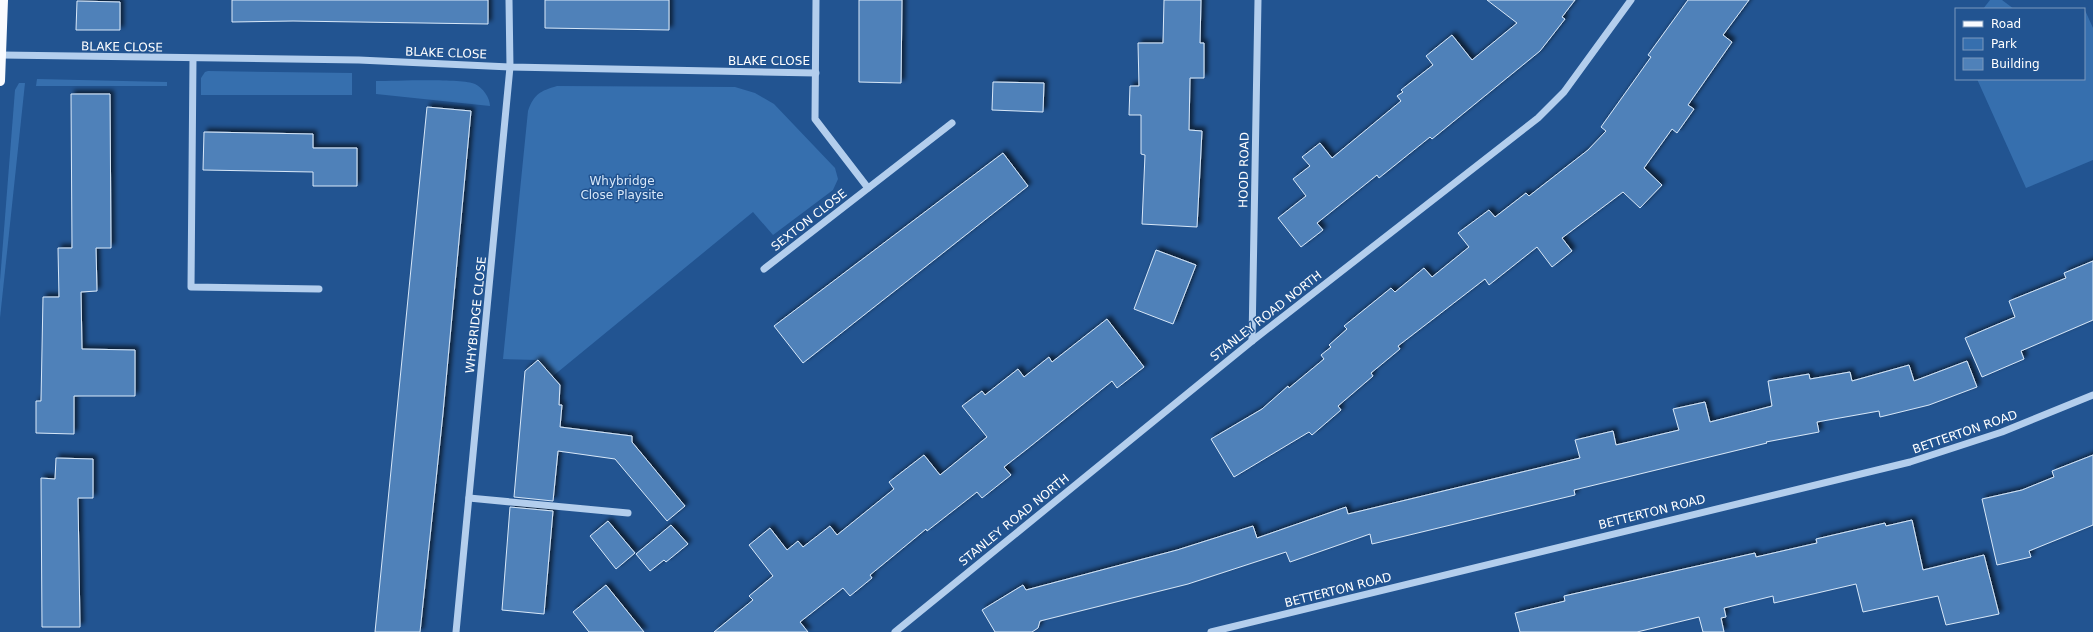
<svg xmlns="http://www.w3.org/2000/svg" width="2093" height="632" viewBox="0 0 2093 632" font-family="'DejaVu Sans',sans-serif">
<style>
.green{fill:#366fae}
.building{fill:#4f81b9;stroke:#d8e8f9;filter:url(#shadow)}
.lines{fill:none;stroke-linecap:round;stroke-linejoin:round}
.minor{stroke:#b3ceed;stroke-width:7}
.major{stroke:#f9fbff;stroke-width:10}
.labels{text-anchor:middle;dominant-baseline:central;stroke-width:3;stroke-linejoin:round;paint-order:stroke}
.street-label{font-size:12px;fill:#fff;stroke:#225491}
.park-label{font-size:12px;fill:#d8e8f9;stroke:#225491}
</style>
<defs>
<filter id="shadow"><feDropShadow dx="3.5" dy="-3.5" stdDeviation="2" flood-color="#0009"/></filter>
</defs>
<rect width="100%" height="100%" fill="#225491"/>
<!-- green -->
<g class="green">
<polygon points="1990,0 2002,0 2014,9 1983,9"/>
<polygon points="2084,8 2093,28 2093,160 2026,188 1977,79 2084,79 2084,9 2082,9"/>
<polygon points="208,71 352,73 352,95 201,95 201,78 205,72"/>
<polygon points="37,79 167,82 167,86 36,86"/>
<path d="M376 81C395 81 462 78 475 84 483 88 490 98 490 106L376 94Z"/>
<polygon points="19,83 25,83 0,318 0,281 15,90"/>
<path d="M557 86 735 87 755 93 774 104 835 168 838 179 833 190 773 235 753 212 553 376 538 360 503 359 528 111C534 94 540 91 557 86Z"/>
</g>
<!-- building -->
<g class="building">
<polygon points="232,0 488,0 488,24 293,21 232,22"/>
<polygon points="545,0 669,0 669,30 545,28"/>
<polygon points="859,0 902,0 901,83 859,82"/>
<polygon points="1164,0 1201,0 1200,43 1204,43 1204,78 1190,78 1189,130 1202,131 1197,227 1142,224 1145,155 1141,154 1141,115 1129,115 1130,86 1139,86 1138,43 1163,43"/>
<polygon points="1487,0 1575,0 1562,17 1565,19 1540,51 1432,139 1430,137 1379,178 1377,175 1317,223 1323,230 1301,247 1278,218 1306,196 1293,179 1310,166 1302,157 1320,143 1332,158 1401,101 1397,96 1403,92 1401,90 1433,65 1426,56 1452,35 1472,60 1517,23"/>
<polygon points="1688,0 1749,0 1723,35 1732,42 1688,105 1694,109 1677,133 1672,129 1644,168 1662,185 1640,208 1623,192 1562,238 1572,251 1552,267 1537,247 1489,285 1485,279 1398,346 1400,349 1371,373 1373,376 1338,406 1341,410 1312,435 1309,432 1234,477 1211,439 1262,409 1288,386 1289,388 1324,359 1321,355 1331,347 1329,345 1347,329 1344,326 1391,288 1395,292 1424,268 1432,277 1469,247 1458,233 1489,210 1495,217 1526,193 1529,196 1588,150 1606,131 1601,127 1651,57 1648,55"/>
<polygon points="77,1 120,2 120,30 76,30"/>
<polygon points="993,82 1044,83 1043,112 992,110"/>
<polygon points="71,94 110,94 111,248 96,248 97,291 81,292 82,349 135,350 135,396 74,396 74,434 36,433 36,401 41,401 43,297 59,297 58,248 72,248"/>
<polygon points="427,107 471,111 443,413 420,632 375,632"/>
<polygon points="204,132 313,134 313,148 357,148 357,186 313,186 313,172 203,170"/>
<polygon points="1003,153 1028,186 803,363 774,326"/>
<polygon points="1156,250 1196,265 1173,324 1134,309"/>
<polygon points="2093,261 2093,320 2021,351 2024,359 1982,377 1965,338 2015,317 2009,301 2066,278 2064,273"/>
<polygon points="1107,319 1144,367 1117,388 1112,381 1027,449 1004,467 1011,475 982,498 977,492 927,531 926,529 870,575 872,578 850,596 843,588 800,622 808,632 714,632 753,600 749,596 773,576 749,545 770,528 787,550 798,541 803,547 830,526 837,535 894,489 889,482 924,455 940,475 987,437 962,406 982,391 985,395 1018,369 1024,377 1049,357 1052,362"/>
<polygon points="538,360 560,385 559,405 562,405 560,427 632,436 632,442 685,506 667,521 615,459 558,451 553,501 514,497 525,371"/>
<polygon points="1967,361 1977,387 1929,405 1880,417 1879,411 1817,422 1819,432 1766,442 1767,443 1574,490 1575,495 1372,544 1370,534 1290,562 1286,552 1188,584 1040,621 1038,628 1032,632 995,632 982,610 1023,585 1026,590 1177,550 1253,526 1257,538 1346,507 1348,514 1580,458 1575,440 1613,431 1616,445 1679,430 1673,409 1705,402 1710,422 1772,406 1768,381 1809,374 1810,379 1850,372 1852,381 1909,365 1914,381"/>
<polygon points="2093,455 2093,525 2029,551 2031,557 1997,565 1982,499 2022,490 2054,477 2052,471"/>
<polygon points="56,458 93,459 93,498 78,498 80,627 42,627 41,478 55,479"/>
<polygon points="510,507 553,511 544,614 502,610"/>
<polygon points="1912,520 1923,570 1984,555 1999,614 1946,625 1938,596 1863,612 1856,584 1774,603 1773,596 1724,608 1726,617 1721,618 1724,632 1703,632 1699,617 1637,632 1520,632 1515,613 1565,601 1564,596 1755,553 1756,557 1817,543 1816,539 1885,523 1886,526"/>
<polygon points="608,521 635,553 616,569 590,536"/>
<polygon points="671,525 688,544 666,562 664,560 650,571 636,554"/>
<polygon points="606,585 644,632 589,632 573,612"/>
</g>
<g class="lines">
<!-- minor -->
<g class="minor">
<polyline points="816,0 815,119 868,188"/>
<polyline points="2,55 359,60 510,67 816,73"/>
<polyline points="193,59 191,287 319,289"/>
<polyline points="764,269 952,123"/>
<polyline points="1252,341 1258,0"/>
<polyline points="469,498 628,513"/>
<polyline points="456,632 510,67 509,0"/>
<polyline points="895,632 1252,341 1538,118 1564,92 1631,0"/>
<polyline points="1211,632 1910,462 2002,432 2093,395"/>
</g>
<!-- major -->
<polyline class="major" points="0,81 3,0"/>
</g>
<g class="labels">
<!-- street labels -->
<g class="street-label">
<text transform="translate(122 47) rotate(1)">BLAKE CLOSE</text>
<text transform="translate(446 53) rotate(2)">BLAKE CLOSE</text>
<text x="769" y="61">BLAKE CLOSE</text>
<text transform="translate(1244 170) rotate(-89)">HOOD ROAD</text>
<text transform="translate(809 220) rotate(-38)">SEXTON CLOSE</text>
<text transform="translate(476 315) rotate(-84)">WHYBRIDGE CLOSE</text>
<text transform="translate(1266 316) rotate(-38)">STANLEY ROAD NORTH</text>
<text transform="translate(1965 432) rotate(-19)">BETTERTON ROAD</text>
<text transform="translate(1652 512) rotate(-14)">BETTERTON ROAD</text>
<text transform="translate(1014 520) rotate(-39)">STANLEY ROAD NORTH</text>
<text transform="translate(1338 590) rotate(-14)">BETTERTON ROAD</text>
</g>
<!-- park labels -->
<g class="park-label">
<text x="622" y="181">Whybridge<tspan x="622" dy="14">Close Playsite</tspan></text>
</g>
</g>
<!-- legend -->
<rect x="1955" y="8" width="130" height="72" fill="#225491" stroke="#7a98bd"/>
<rect x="1963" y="21" width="20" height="6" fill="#f9fbff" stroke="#7a98bd"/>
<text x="1991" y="28" font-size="12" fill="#ffffff">Road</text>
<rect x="1963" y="38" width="20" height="12" fill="#366fae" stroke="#7a98bd"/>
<text x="1991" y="48" font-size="12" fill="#ffffff">Park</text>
<rect x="1963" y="58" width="20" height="12" fill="#4f81b9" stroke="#7a98bd"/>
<text x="1991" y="68" font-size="12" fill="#ffffff">Building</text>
</svg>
